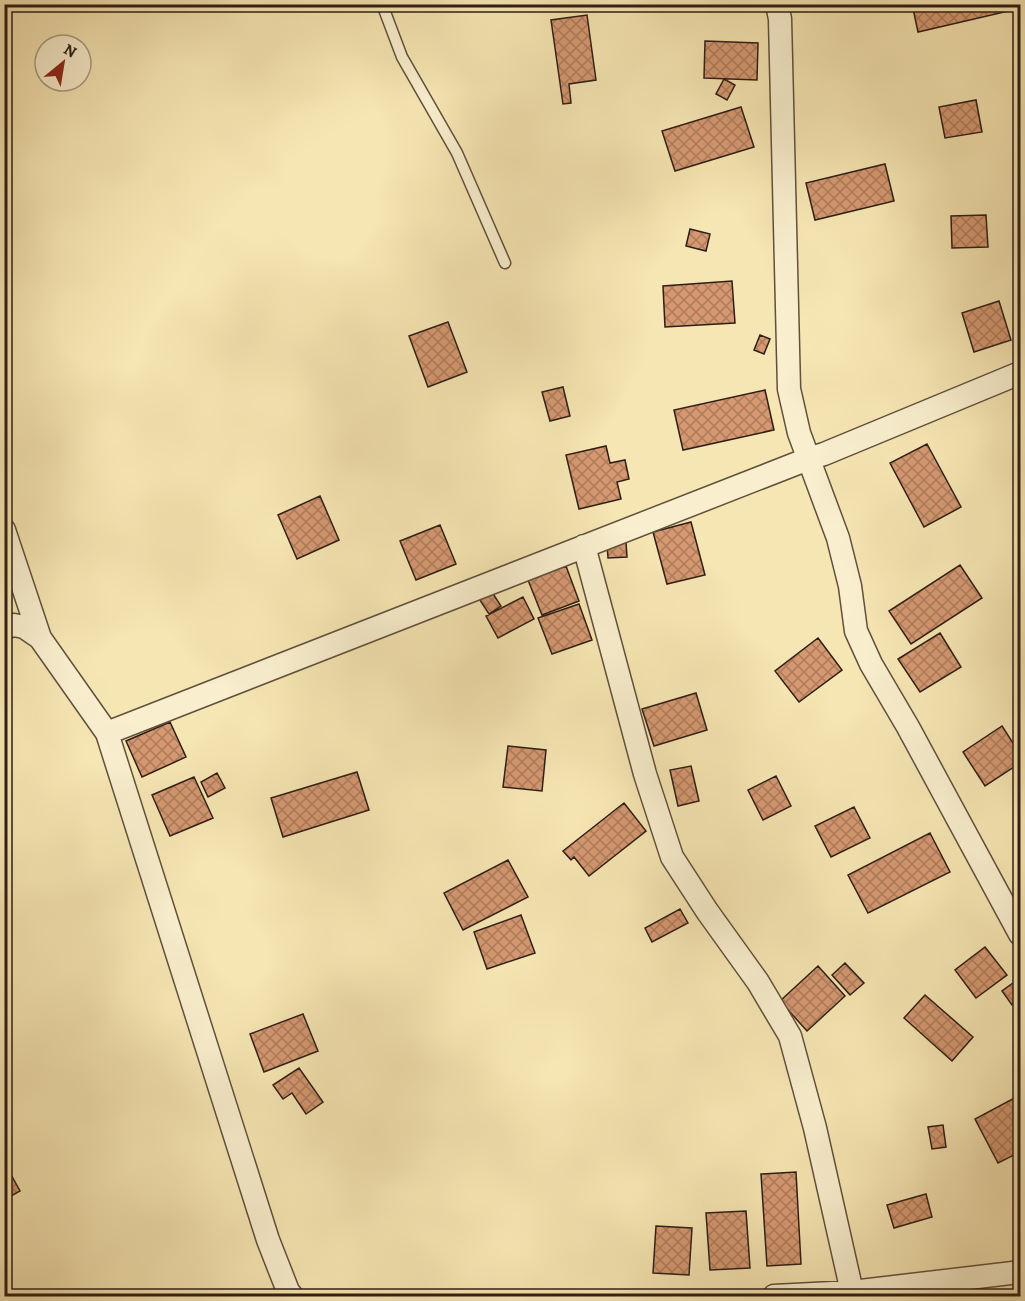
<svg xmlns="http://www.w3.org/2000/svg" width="1025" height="1301" font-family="Alegreya,serif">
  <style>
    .building { fill: url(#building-cross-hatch); stroke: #2e1e15; stroke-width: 1.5 }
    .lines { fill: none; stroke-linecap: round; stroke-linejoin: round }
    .service-casing { stroke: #60503c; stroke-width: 13 }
    .minor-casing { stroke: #60503c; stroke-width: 25 }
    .service { stroke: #f9efce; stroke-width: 10 }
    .minor { stroke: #f9efce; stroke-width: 22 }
  </style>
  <defs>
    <pattern id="building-cross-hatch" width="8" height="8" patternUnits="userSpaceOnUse" patternTransform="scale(1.5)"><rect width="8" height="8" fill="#d59871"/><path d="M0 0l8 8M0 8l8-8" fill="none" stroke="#ad7b5c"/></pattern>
  </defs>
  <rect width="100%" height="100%" fill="#f6e6b3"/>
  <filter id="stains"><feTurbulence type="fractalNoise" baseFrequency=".00333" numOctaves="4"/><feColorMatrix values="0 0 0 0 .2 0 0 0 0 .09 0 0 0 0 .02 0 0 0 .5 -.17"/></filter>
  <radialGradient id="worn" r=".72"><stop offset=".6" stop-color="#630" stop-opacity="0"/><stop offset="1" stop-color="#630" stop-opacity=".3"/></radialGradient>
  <!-- building -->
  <path class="building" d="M912,4h100l1,6 -95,22z
    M587,15l9,65 -27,4 2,19 -8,1 -12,-84z
    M705,41l53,2 -1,37 -53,-2z
    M724,79l11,6 -8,15 -11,-6z
    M976,100l6,32 -37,6 -6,-31z
    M741,107l13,40 -79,24 -13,-40z
    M885,164l9,37 -79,19 -9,-37z
    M986,215l2,32 -36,1 -1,-32z
    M690,229l20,5 -4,17 -20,-5z
    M732,281l3,42 -70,4 -2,-41z
    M999,301l12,39 -37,12 -12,-39z
    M448,322l19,50 -39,15 -19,-51z
    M760,335l10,4 -6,15 -10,-4z
    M563,387l7,29 -20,5 -8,-29z
    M765,390l9,40 -91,20 -9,-40z
    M927,444l34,63 -37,20 -34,-64z
    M606,446l4,17 15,-3 4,19 -12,3 4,17 -42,10 -13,-54z
    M320,496l19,44 -42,19 -19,-44z
    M691,522l14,53 -38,9 -14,-52z
    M440,525l16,39 -40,16 -16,-39z
    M626,542l1,15 -19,1 -1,-15z
    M960,565l22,33 -71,46 -22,-33z
    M566,566l13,35 -37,14 -14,-35z
    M488,586l13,20 -12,8 -13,-20z
    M523,597l11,22 -36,19 -12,-22z
    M579,604l13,36 -40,14 -14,-36z
    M940,633l21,34 -41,25 -22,-33z
    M818,638l24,32 -43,32 -24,-31z
    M696,693l11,37 -53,16 -12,-37z
    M1020,715v13l-6,-7z
    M170,722l16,35 -44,20 -16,-36z
    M1002,726l18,28v9l-35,23 -22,-34z
    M508,746l38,4 -4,41 -39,-4z
    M691,766l8,35 -21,5 -8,-36z
    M357,772l12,38 -86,27 -12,-39z
    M217,773l8,15 -17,9 -7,-15z
    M776,776l15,30 -28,14 -15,-30z
    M194,777l19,41 -43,18 -18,-41z
    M624,803l22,28 -57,45 -15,-19 -3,3 -8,-9z
    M854,807l16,31 -39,19 -16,-31z
    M930,833l20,39 -82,41 -20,-38z
    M1020,848v13l-5,-9z
    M508,860l20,37 -65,33 -19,-37z
    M680,909l8,14 -36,19 -7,-14z
    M521,915l14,38 -48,16 -13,-37z
    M985,947l22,28 -31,23 -21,-28z
    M845,963l19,20 -14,12 -18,-20z
    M818,966l27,30 -38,35 -27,-30z
    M1020,978v21l-8,6 -10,-14z
    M925,995l48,42 -21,24 -48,-43z
    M303,1014l15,37 -54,21 -14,-38z
    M299,1068l24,34 -17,12 -14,-21 -9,6 -10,-14z
    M1020,1095v57l-22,11 -23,-44z
    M943,1125l3,22 -14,2 -4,-22z
    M4,1162l16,29 -16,9z
    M796,1172l5,92 -34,2 -6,-92z
    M926,1194l6,23 -38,11 -7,-23z
    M746,1211l4,57 -40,2 -4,-57z
    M656,1226l36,2 -3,47 -36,-2z"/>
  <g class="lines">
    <defs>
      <path id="service" d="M382,4l20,53 55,96 48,110"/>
      <path id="minor" d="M777,4l3,15 9,370 10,44 39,105 12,48 6,45 15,33 37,63 112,207
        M4,530l36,108
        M584,546l61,228 27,83 35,54 51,71 32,54 25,92 37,164
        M4,628l10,-3 10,2 16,11 67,95 161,507 20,51 4,5
        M107,733l701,-274 16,-5 196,-81
        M774,1296l78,-4 168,-20"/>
    </defs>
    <!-- service casing -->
    <use href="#service" class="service-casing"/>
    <!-- minor casing -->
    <use href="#minor" class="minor-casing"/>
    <!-- service -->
    <use href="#service" class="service"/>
    <!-- minor -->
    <use href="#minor" class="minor"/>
  </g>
  <!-- margin -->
  <rect width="1025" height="1301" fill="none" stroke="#f6e6b3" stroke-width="24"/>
  <rect x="6" y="6" width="1013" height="1289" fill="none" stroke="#2e1e15" stroke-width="3"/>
  <rect x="12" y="12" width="1001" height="1277" fill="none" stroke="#2e1e15" stroke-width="1.5"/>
  <!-- north arrow -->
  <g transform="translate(63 63) rotate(30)"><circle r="28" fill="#f9efce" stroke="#a89b84" stroke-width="1.5"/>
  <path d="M0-4.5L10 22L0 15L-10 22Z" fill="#8f2418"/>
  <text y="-9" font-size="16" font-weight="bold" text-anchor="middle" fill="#2e1e15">N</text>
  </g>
  <rect width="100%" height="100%" filter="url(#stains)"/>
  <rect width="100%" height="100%" fill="url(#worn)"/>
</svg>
